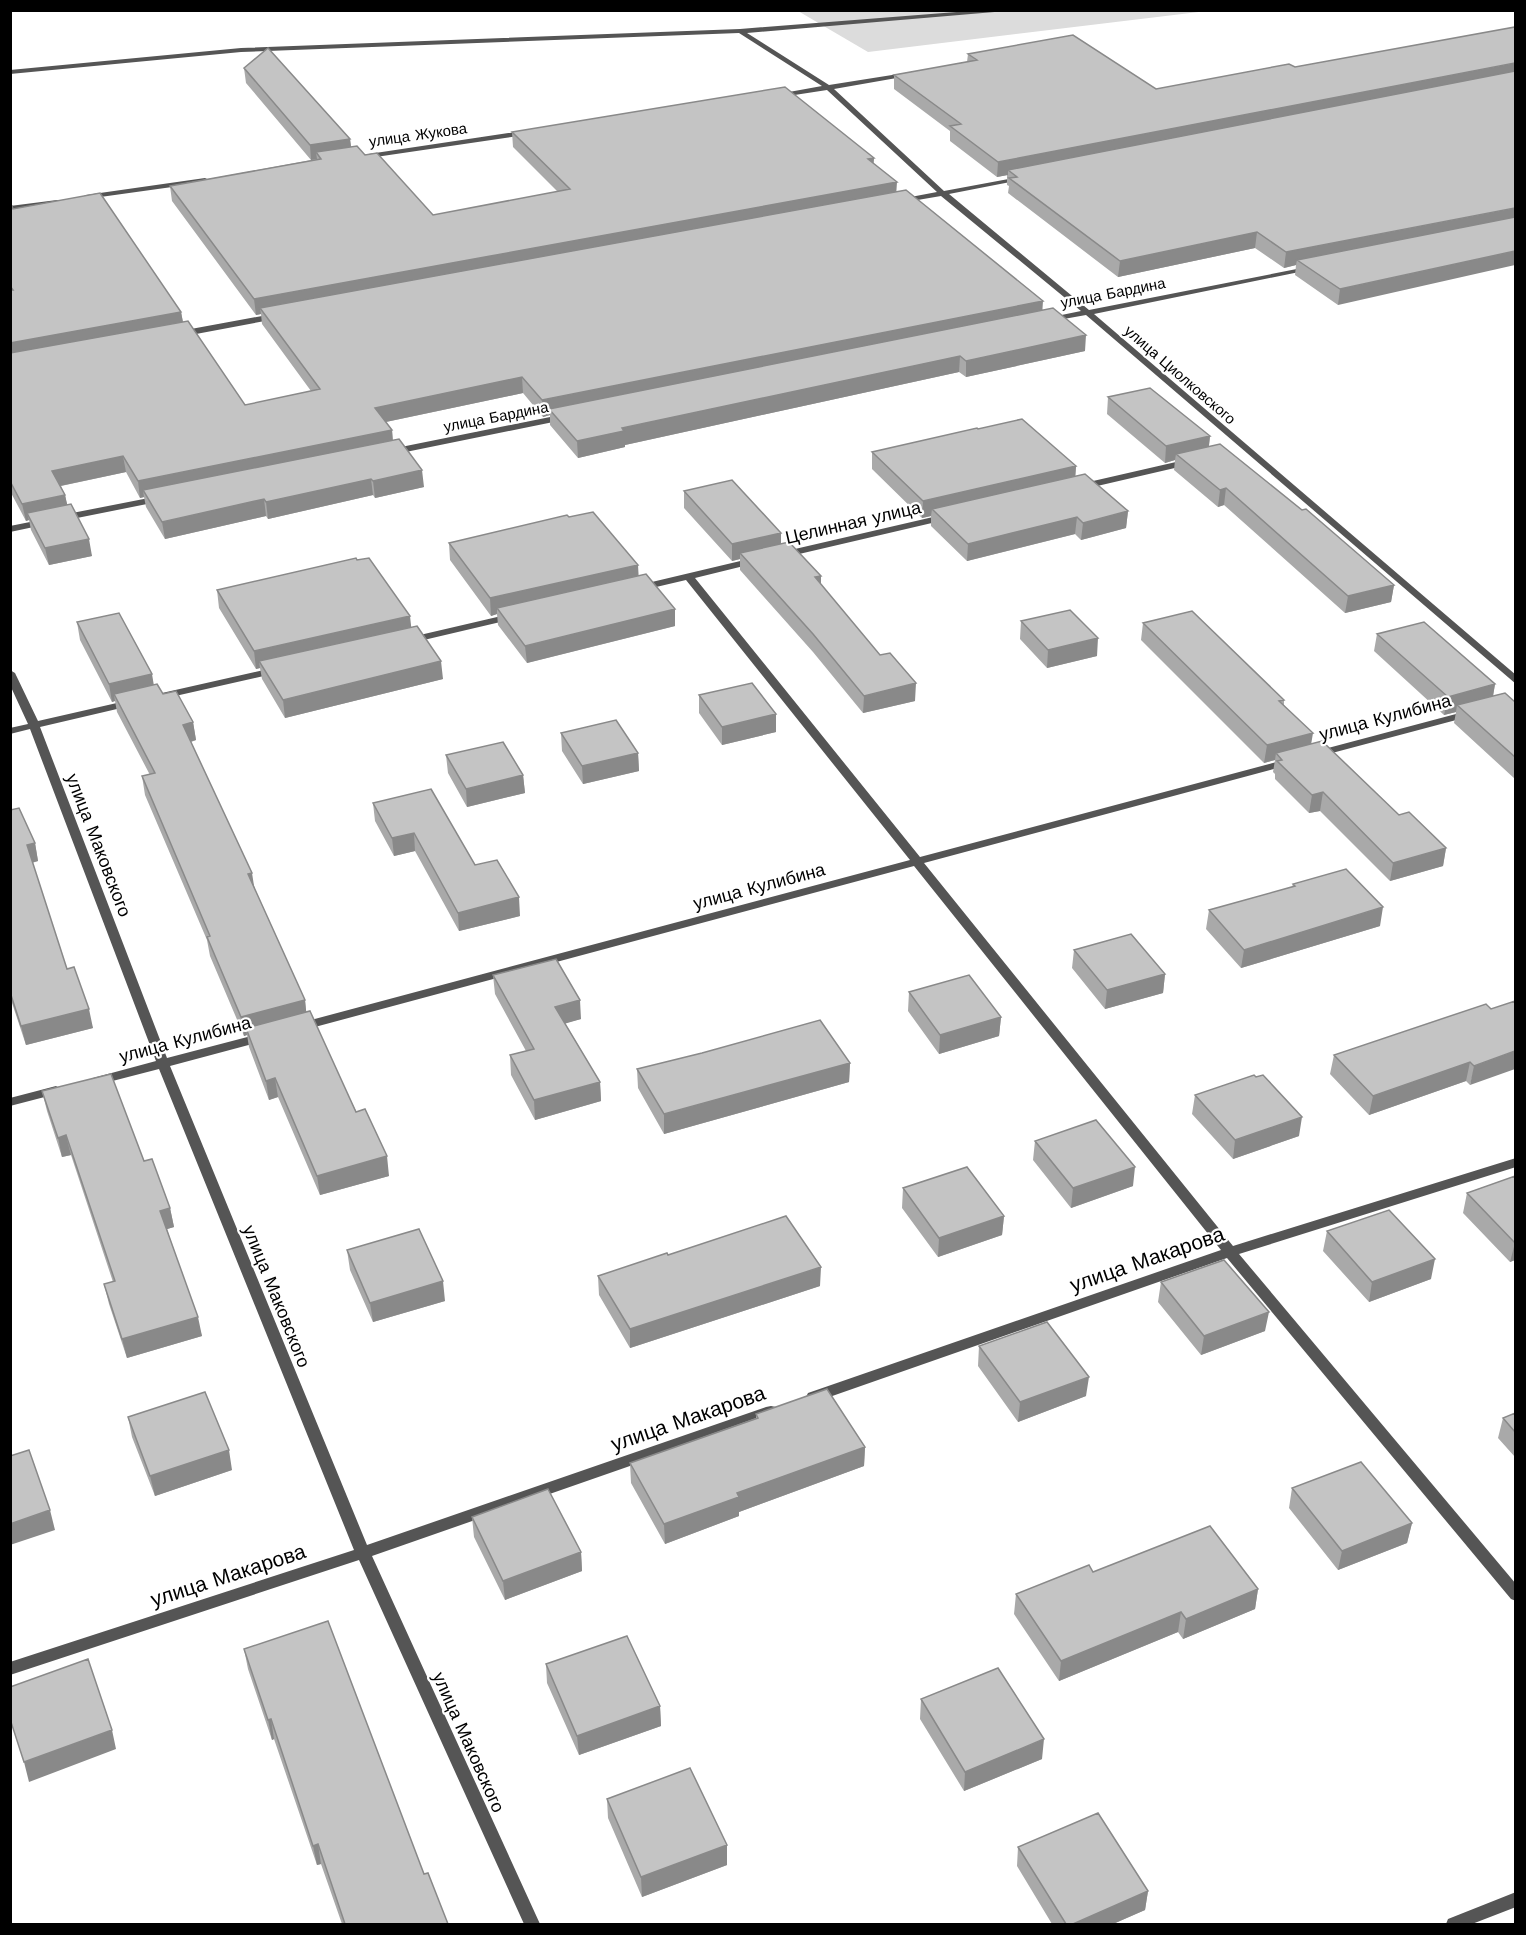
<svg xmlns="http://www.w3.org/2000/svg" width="1526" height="1935" font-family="'Work Sans',sans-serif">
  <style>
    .green { fill: #dcdcdc }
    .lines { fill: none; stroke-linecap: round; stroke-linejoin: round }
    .street { fill: #555; fill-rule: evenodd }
    .wall { fill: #a9a9a9 }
    .shaded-wall { fill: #898989 }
    .building { fill: #c4c4c4; stroke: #898989; stroke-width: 1.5 }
    .labels { text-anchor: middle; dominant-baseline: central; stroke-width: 4.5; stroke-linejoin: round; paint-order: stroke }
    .far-street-label { font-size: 15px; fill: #000; stroke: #fff }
    .street-label { font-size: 18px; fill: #000; stroke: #fff }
    .near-street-label { font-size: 21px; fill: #000; stroke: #fff }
  </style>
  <rect width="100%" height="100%" fill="#fff"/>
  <!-- green -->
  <path class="green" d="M798,11h409l-339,41z"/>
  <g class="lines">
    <!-- street -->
    <path class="street" d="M982,10h37l-272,23 82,52 82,-13v4h-3l-74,13 110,102 80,-15 1,2 -4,2 -72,14 140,116 223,-44 1,2 -4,2 -215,44 422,361v9l-430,-369 -39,7v-4l34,-7 -140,-115 -41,7v-4l37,-7 -110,-102 -52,8 -1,-2 4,-2 44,-8 -83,-53 -498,19 -231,22v-4l231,-22 499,-19z
      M529,130h3v4l-170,25 -4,-2 4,-2z
      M205,178l4,2 -1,2 -122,17 -4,-2 4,-2z
      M57,200h3v4l-50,6v-4z
      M278,313l4,3 -1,2 -101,19 -4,-3 4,-3z
      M565,414l3,1v4l-177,36 -5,-3 5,-3z
      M1189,459l3,1v4l-112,26 -5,-3 5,-3z
      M159,496l3,1v4l-100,20 -5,-3 5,-3z
      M946,514l5,3 -2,2 -167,39 -5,-3 5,-3z
      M45,519l5,3 -2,2 -38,8v-6z
      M753,558l3,1v4l-61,15 225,279 364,-97h8l1,2 -1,2 -368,99 309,383 283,-88v9l-277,87 277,330v17l-5,-2 -284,-341 -409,143 -5,1 -5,-1 -2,-4 2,-4 413,-143 -307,-384 -614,165 -4,-1 -2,-3 2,-3 614,-164 -224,-280 -47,11 -5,-3 1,-2z
      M514,613l5,3 -1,2 -107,25 -5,-3 1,-2z
      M277,667l5,3 -1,2 -119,27 -5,-3 5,-3z
      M10,670l5,3 23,48 92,-21 5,3 -1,2 -94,22 127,331 96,-25 6,4 -2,3 -97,26 197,479 399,-138 5,-1 5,1 2,4 -2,4 -404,141 168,368h-16l-165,-364 -349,115v-13l344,-112 -195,-481 -62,16 -6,-4 2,-3 63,-17 -126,-332 -20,5v-6l18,-4 -18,-39z
      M1471,710l4,1 1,2 -1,2 -158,42 -5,-3 1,-2z
      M56,1086l6,4 -2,3 -50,13v-8z
      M1516,1892v15l-44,17h-26l2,-5z"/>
  </g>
  <!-- wall -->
  <path class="wall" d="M1515,27l-177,278 -43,-30 1,-10 -12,3 -29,-20 -137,29 -110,-84 1,-7 -2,-1v-10l-10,2 -47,-36v-10l-56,-42v-14l73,-13 1,-8 188,35 139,-22z
    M244,68l106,71 1,8 14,8 68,60 125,-23 -45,-45 -1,-15 362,26 -1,5 23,28 147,119 42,41 -119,26 -7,-5 -334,73v2l-47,11 -28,-33v-10l-7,2 -20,-24 -137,29 6,8 1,10 31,47 -49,11 -2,-3 -105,24 -2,-3 -101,23 -19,-32 -2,-10 -4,1 -14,-26 -65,14 4,9 2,10 25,51 -43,9 -18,-35 -2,-10 -3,1 -16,-30v-285l171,106 2,10 62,83 66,-14 -49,-67 -1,-10 -5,1 -84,-114 -2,-15 147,-27 -6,1 -65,-77z
    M1108,397l102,39 -1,10 185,139 -3,17 -46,11 -121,-108 -6,2 -44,-37 1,-10 -10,3 -58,-49z
    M978,429l98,37 -1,10 53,35 -2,17 -45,12 -6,-6 -108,27 -36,-35v-10l-9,2 -50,-49v-17z
    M684,491l97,42v10l40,33v9l94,116 -52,12 -50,-61 -73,-82v-11l-8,2 -48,-53z
    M569,517l69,48v11l37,50 -148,37 -29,-38 -1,-11 -6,2 -41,-56 -1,-17z
    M217,590l194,37 32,52 -158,39 -23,-39 -2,-11 -4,1 -37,-61z
    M1021,621l76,35 -50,12 -27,-29z
    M77,622l77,63 39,37 3,18 -5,2 63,145 51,113 1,12 83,164 -69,19 -42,-98 -9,3 -20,-53 -2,-12 -3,1 -34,-80 -3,-16 -62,-145 -3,-19 8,-1 -33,-63 -2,-11 -3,1 -32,-62z
    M1143,623l141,77v5l27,39 88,71 47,33 -3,18 -53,15 -70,-70 -11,2 -34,-34v-5l-2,-2 2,-12 -11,3 -123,-123z
    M1377,634l118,50 -2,12 22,6v77l-61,-56 2,-11 -12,3 -70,-64z
    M699,695l77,19v18l-54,13 -23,-32z
    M561,733l77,20 1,18 -56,13 -21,-33z
    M446,755l77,20 2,18 -58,14 -19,-34z
    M373,803l102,62 45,51 -61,15 -44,-80 -21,5 -19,-35z
    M10,810l25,33 3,18 -6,2 35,106 26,59 -67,17 -16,-48z
    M1293,884l87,42 -139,42 -35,-39 3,-19 83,-23z
    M1074,950l91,24 -2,19 -58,16 -33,-41z
    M493,975l88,44 -16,4 35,59 1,19 -66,19 -24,-45 -1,-20 16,-4 -31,-57z
    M909,992l92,25 -2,19 -60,18 -31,-43z
    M1491,1009l-21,76 -4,-4 -97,34 -39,-41 4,-19z
    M850,1063l-1,19 -185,52 -26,-46 -1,-19z
    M42,1091l102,70 26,47 4,19 -7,2 35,107 -75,22 -18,-54 -5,-20 9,-2 -42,-127 -9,2 -15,-46z
    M1195,1095l104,41 -66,23 -41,-45z
    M1035,1141l98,45 -62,22 -38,-48z
    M1515,1176v84l-5,2 -47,-49 4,-20z
    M903,1188l101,28 -2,19 -64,22 -36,-49z
    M1327,1231l104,48 -62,23 -46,-51z
    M347,1250l98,51 -72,21 -23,-52z
    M598,1276l222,10 -190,62 -31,-53z
    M1161,1282l104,49 -64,24 -43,-53z
    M979,1346l107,50 -68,26 -40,-56z
    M1515,1413v44l-17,-19 5,-20z
    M756,1414l109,33 -1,19 -125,46v4l-74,28 -34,-61 -1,-20 126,-45z
    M128,1417l104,53 -77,26 -23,-59z
    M1292,1488l120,35 -5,20 -69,27 -49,-62z
    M472,1517l109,35 1,19 -77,29 -31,-63z
    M1093,1572l165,17 -3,20 -72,30 -5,-7 -119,49 -45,-67 2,-20z
    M244,1649l180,225 24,50h-106l-21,-60 -4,1 -43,-126 -2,1 -24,-71z
    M546,1664l114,42 1,20 -82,29 -32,-72z
    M921,1699l121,60 -78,32 -44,-72z
    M607,1799l120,66 -85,32 -34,-79z
    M1018,1847l130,44 -3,19 -32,14h-61l-35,-58z"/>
  <!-- shaded-wall -->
  <path class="shaded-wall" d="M1515,63v14l-507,93v5l-11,2 1,-15z
    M350,139l2,15 -36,-2 1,7 -6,1 -1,-15z
    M874,158l-1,14 -5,-13z
    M897,182l-1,15 -636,111 1,6 -5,1 -2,-16z
    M1515,208v15l-218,37 -1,5 -12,3 2,-16z
    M1257,232l-2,16 -137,29 2,-16z
    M1515,251v14l-177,40 2,-16z
    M1043,301l-1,15 -493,93 1,6 -7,2 -1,-17z
    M181,312l3,16 -174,32v-17z
    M1086,335l-1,16 -119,26v-16z
    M960,356l-1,16 -334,73v2l-47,11 -1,-17 45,-13z
    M522,377l1,16 -147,31 -1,-16z
    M392,430l1,17 -250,43 1,7 -4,1 -2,-17z
    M1210,436l-2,17 -32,1 -1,6 -10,3 1,-17z
    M123,456l3,16 -71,15 -3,-16z
    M1076,466l-1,17 -143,26 -1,7 -9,2 1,-17z
    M422,470l2,17 -49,11 -2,-17z
    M371,479l2,16 -105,24 -2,-17z
    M1226,488l-2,17 -6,2 2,-17z
    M65,495l4,17 -42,1 2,7 -3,1 -4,-17z
    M264,499l2,17 -101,23 -3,-17z
    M1128,511l-2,17 -45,12 2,-17z
    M1077,517l-2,17 -108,27 1,-17z
    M781,533v17l-41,3v6l-8,2v-17z
    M89,539l3,17 -43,9 -4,-17z
    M638,565l1,17 -142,26v6l-6,2 -1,-18z
    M821,576v17l-6,-16z
    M1394,585l-3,17 -46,11 3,-17z
    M675,609v17l-148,37 -2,-17z
    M410,616l2,18 -153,27 1,7 -4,1 -2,-18z
    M1098,638l-1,18 -50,12 1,-18z
    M441,661l2,18 -158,39 -2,-18z
    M152,674l3,18 -41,2 1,7 -3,1 -3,-18z
    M916,683l-1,18 -52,12 1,-17z
    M1495,684l-3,18 -35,3 -1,7 -12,3 4,-18z
    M776,714v18l-54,13v-18z
    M193,722l3,18 -10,3 -3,-18z
    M1313,733l-3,18 -34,2 -1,7 -11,3 3,-18z
    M638,753l1,18 -56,13 -1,-18z
    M523,775l2,18 -58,14 -1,-18z
    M1323,792l-3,19 -11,2 3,-18z
    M414,833l1,18 -21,5 -2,-18z
    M35,843l3,18 -8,2 -3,-18z
    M1446,848l-3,18 -53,15 3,-18z
    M252,873l3,19 -7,-18z
    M519,897l1,19 -61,15 -1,-18z
    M1383,907l-3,19 -139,42 3,-18z
    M1165,974l-2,19 -58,16 2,-19z
    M305,1000l2,19 -61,9 1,7 -3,1 -3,-19z
    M580,1000l1,19 -24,7 -2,-19z
    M89,1009l4,19 -67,17 -5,-19z
    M1001,1017l-2,19 -60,18 1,-19z
    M1515,1051v18l-45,16 4,-19z
    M1470,1062l-4,19 -97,34 4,-19z
    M850,1063l-1,19 -185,52v-20z
    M275,1078l3,19 -9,3 -3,-19z
    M600,1082l1,19 -66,19 -1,-20z
    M1302,1117l-3,19 -66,23 2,-19z
    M66,1135l5,20 -9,2 -4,-19z
    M387,1156l2,20 -69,19 -3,-19z
    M1135,1167l-2,19 -62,22 2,-20z
    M170,1208l4,19 -10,3 -4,-19z
    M1004,1216l-2,19 -64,22 1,-19z
    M1515,1242v18l-5,2 5,-19z
    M1435,1259l-4,20 -62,23 3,-20z
    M821,1267l-1,19 -190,62v-19z
    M443,1281l2,20 -72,21 -3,-19z
    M1269,1312l-4,19 -64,24 3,-19z
    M198,1317l4,19 -75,22 -5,-19z
    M1089,1377l-3,19 -68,26 2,-20z
    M865,1447l-1,19 -125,46v4l-74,28 -1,-20 73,-31z
    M229,1450l3,20 -77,26 -5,-20z
    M50,1510l5,20 -45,15v-21z
    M1412,1523l-5,20 -69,27 4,-19z
    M581,1552l1,19 -77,29 -2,-19z
    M1258,1589l-3,20 -72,30 3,-20z
    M1181,1612l-3,20 -119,49 2,-20z
    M660,1706l1,20 -82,29 -2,-19z
    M271,1719l3,20 -2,1 -4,-20z
    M112,1730l4,19 -87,33 -5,-20z
    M1044,1739l-2,20 -78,32 1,-19z
    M318,1844l3,20 -4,1 -4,-19z
    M727,1845v20l-85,32 -1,-20z
    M1148,1891l-3,19 -32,14h-40z"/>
  <!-- building -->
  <path class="building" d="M1515,27v36l-517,99 -48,-36 11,-2 -67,-49 83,-15 -9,-6 105,-19 83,54 133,-25 6,3z
    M268,48l82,91 -40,6 -66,-77z
    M1515,71v137l-229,44 -29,-20 -137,29 -111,-83 8,-1 -9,-7z
    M785,87l89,71 -6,1 29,23 -643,117 -84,-113 151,-27 -5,-7 41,-6 8,9 12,-2 56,62 137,-26 -58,-57z
    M906,190l137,111 -501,99 -20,-23 -147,31 17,22 -254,51 -15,-25 -71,15 13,24 -43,9 -12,-23v-128l178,-32 57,84 75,-16 -60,-81z
    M100,193l81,119 -171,31v-53h3l-3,-4v-80h2l1,3z
    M1515,217v34l-175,38 -43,-29z
    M1053,308l33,27 -120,26 -6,-5 -338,72 2,3 -47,10 -28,-32z
    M1150,388l60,48 -44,10 -58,-49z
    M1022,419l54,47 -153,35 -51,-49 105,-24 1,1z
    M399,439l23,31 -49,11 -2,-2 -105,23 -2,-3 -102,23 -19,-32z
    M1220,444l82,66 4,-1 88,76 -46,11 -122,-108 -6,2 -44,-36z
    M1085,474l43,37 -45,12 -6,-6 -109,27 -36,-35z
    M732,480l49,53 -49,11 -48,-53z
    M71,504l18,35 -44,9 -18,-35z
    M593,512l45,53 -148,33 -41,-55 118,-28 2,2z
    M789,542l32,34 -6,1 65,78 10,-2 26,30 -52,13 -51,-62 -73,-81z
    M356,558l1,2 12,-2 41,58 -156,35 -37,-61z
    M646,574l29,35 -150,37 -28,-38z
    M1070,610l28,28 -50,12 -27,-29z
    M1192,611l92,89 -5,1 34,32 -46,12 -124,-122z
    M119,613l33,61 -43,10 -32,-62z
    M1424,622l71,62 -47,13 -71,-63z
    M417,626l24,35 -158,39 -24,-39z
    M752,683l24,31 -54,13 -23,-32z
    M157,684l6,10 13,-3 17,31 -10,3 69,148 -4,1 57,126 -64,17 -34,-80 3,-1 -68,-160 13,-3 -41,-79z
    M1505,693l10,9v55l-58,-52z
    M616,720l22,33 -56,13 -21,-33z
    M1322,741l77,74 10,-3 37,36 -53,15 -70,-71 -11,3 -35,-34 5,-1 -6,-7z
    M503,742l20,33 -57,14 -20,-34z
    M431,789l44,76 22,-5 22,37 -61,16 -44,-80 -22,5 -19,-35z
    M19,808l16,35 -8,2 40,124 7,-2 15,42 -68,17 -11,-34v-182z
    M1346,869l37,38 -139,43 -35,-40 86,-24 -2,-2z
    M1131,934l34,40 -58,16 -33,-40z
    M556,959l24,41 -25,7 45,75 -66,18 -24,-45 24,-6 -41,-74z
    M969,975l32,42 -61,18 -31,-43z
    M1515,1001v50l-41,15 -4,-4 -97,34 -39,-41 152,-51 5,5z
    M310,1011l46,101 9,-3 22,47 -70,20 -42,-98 -9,3 -20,-53z
    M820,1020l30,43 -186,51 -27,-45 65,-16z
    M111,1074l33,87 8,-2 18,49 -10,3 38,106 -76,22 -18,-55 11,-3 -49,-146 -8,3 -16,-47z
    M1254,1075l2,2 7,-2 39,42 -67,23 -40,-45z
    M1096,1120l39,47 -62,21 -38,-47z
    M967,1167l37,49 -65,22 -36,-50z
    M1515,1176v67l-48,-50z
    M1389,1210l46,49 -63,23 -45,-51z
    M786,1216l35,51 -191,62 -32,-53 69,-23 1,2z
    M419,1229l24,52 -73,22 -23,-53z
    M1224,1260l45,52 -65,24 -43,-54z
    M1047,1322l42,55 -69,25 -41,-56z
    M827,1389l38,58 -128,46 2,4 -75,27 -34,-61 128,-45 -2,-4z
    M205,1392l24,58 -79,26 -22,-59z
    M1515,1413v19l-12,-14z
    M29,1450l21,60 -40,14v-68z
    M1361,1462l51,61 -70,28 -50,-63z
    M548,1489l33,63 -78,29 -31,-64z
    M1210,1526l48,63 -72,30 -5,-7 -120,49 -45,-67 73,-29 4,7z
    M328,1621l96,253 4,-1 20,51h-103l-27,-80 -5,2 -42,-127 -3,1 -24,-71z
    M627,1636l33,70 -83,30 -31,-72z
    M88,1659l24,71 -88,32 -14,-43v-32z
    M998,1668l46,71 -79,33 -44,-73z
    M690,1768l37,77 -86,32 -34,-78z
    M1098,1813l50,78 -75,33h-7l-48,-77z"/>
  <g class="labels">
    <!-- far-street labels -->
    <g class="far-street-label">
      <text transform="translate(418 135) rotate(-8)">улица Жукова</text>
      <text transform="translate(1113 293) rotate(-11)">улица Бардина</text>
      <text transform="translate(1180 375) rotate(41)">улица Циолковского</text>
      <text transform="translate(496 417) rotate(-11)">улица Бардина</text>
    </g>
    <!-- street labels -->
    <g class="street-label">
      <text transform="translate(853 522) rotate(-13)">Целинная улица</text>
      <text transform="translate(1385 717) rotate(-15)">улица Кулибина</text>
      <text transform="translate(99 845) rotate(69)">улица Маковского</text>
      <text transform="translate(759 886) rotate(-15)">улица Кулибина</text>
      <text transform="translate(185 1039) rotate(-15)">улица Кулибина</text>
      <text transform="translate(277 1296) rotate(68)">улица Маковского</text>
      <text transform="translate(469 1742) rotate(66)">улица Маковского</text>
    </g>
    <!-- near-street labels -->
    <g class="near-street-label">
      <text transform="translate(1147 1259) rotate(-19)">улица Макарова</text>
      <text transform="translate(688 1418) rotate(-19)">улица Макарова</text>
      <text transform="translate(228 1575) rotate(-18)">улица Макарова</text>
    </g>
  </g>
  <!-- border -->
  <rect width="1526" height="1935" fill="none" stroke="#000000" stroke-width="24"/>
</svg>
